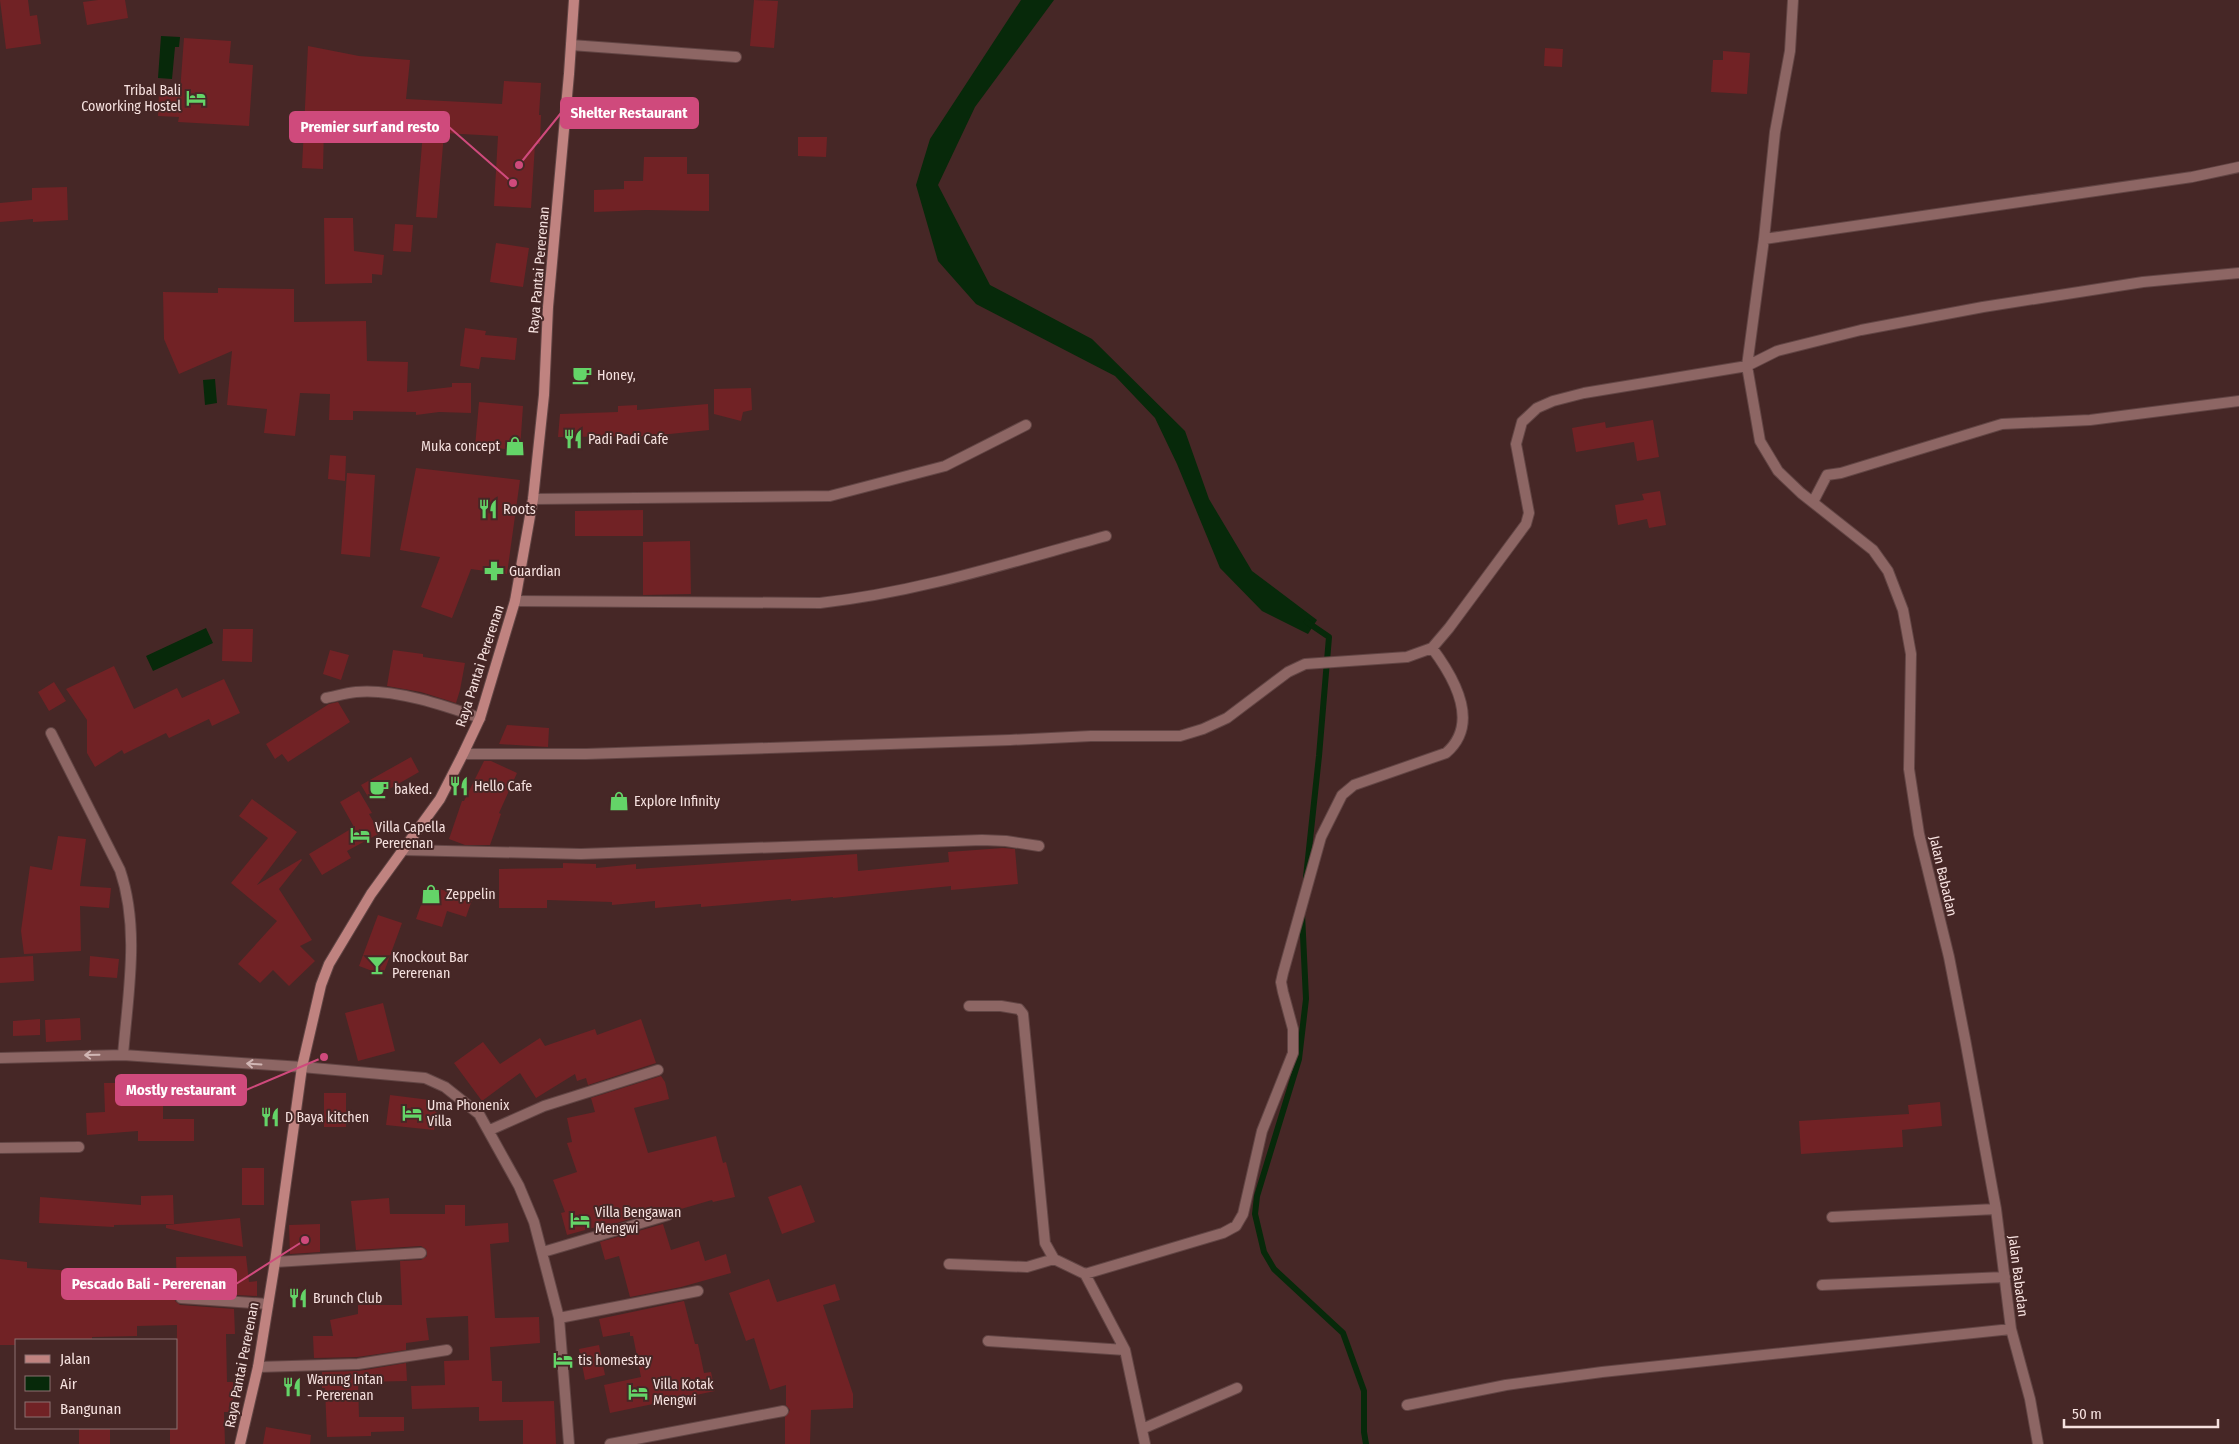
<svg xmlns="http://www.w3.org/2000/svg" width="2239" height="1444" font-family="'Fira Sans Condensed',sans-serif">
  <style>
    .water { fill: #07290a }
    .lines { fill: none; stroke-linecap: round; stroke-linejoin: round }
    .stream { stroke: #07290a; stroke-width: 6 }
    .building { fill: #712225 }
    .street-casing { stroke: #624544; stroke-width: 12 }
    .secondary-casing { stroke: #624544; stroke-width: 12 }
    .street { stroke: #8d6664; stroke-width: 10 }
    .secondary { stroke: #c08380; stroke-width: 10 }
    .oneway { stroke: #d1b6b4 }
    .labels { text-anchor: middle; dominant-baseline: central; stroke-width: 4; stroke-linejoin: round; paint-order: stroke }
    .poi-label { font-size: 14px; fill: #f6e1df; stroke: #462726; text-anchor: start }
    .street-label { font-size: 14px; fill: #f6e1df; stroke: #462726 }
    .leader { fill: none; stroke: #cf4a7c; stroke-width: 2 }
    .callout-dot { fill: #cf4a7c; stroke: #462726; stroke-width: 2 }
    .callout { fill: #cf4a7c; stroke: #cf4a7c; stroke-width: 2 }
    .callout-label { font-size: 15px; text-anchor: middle; font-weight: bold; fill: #fff }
  </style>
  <rect width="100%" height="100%" fill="#462726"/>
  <!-- water -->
  <path class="water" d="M1021,0h33l-79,107 -37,78 52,100 102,54 93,92 24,68 43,72 65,49 -9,14 -46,-23 -42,-43 -43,-104 -22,-46 -40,-42 -139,-72 -38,-43 -22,-76 14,-46z
    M161,36l19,1 -1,10h-4l-3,32 -14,-1z
    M215,379l2,24 -12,2 -2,-25z
    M206,628l7,15 -60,28 -7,-15z"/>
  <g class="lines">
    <!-- stream -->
    <path class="stream" d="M1306,877l13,-121 10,-119 -22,-15
      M1302,914l4,85 -7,60 -42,137 -2,18 9,38 10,17 69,64 21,58v41l2,12"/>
  </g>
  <!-- building -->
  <path class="building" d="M0,0h28l2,16 7,-1 4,29 -35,5z
    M98,0h27l3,18 -41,7 -4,-23z
    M754,0l24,1 -4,47 -24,-2z
    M184,38l47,3 -2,22 24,2 -4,61 -71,-4 1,-5 -21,-1 1,-25 21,1z
    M308,46l51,10 51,4 -4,39 96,5 2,-23 37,2 -2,32h2l-1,29h-5l-4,64 -37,-2 4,-70 -54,-3 -7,85 -21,-1 7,-85 -99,-5 -1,42 -21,-1z
    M1545,48l18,1 -1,18 -18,-1z
    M1723,51l27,2 -3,41 -36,-2 2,-32h10z
    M798,137h29l-1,20 -28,-1z
    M644,157h43v17h22v37l-63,-1 -52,2v-22l30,-1v-8h19z
    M67,187l1,33 -35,2v-3l-33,3v-19l32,-3v-12z
    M324,218h29l1,33 30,4 -2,20 -10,-1v9l-47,1z
    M395,224l18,1 -2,27 -18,-1z
    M496,243l33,5 -6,39 -33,-5z
    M218,288l76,1v33l72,-1 1,40 41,1 -1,30 45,-5v-4h19v30l-32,-1 -23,3v-3l-63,-1v9h-24l1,-26 -30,-1 -5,43 -31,-3 3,-24 -40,-4 5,-54 -53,23 -15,-35 -1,-47 55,1z
    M465,328l21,3 -1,4 32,3 -2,22 -34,-3 -2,12 -19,-3z
    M751,388l1,22 -9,2 -2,9 -27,-7v-25z
    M479,402l44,4 -3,44 -45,-3z
    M708,404l1,26 -59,6 -92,1 2,-23 58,-2v-6l19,-1v5z
    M1653,420l6,37 -22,4 -3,-19 -58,10 -4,-24 33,-6 1,6z
    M330,455l16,1 -1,25 -17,-2z
    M416,468l104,12 -13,94 -36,-5 -19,49 -31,-11 19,-50 -40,-7z
    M347,473l28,2 -5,82 -29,-3z
    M1660,491l6,34 -17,3 -2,-9 -29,6 -3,-20 29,-5 -2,-6z
    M643,510v26h-68v-25z
    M690,541l1,53 -48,1v-53z
    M223,629h30l-1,33 -30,-1z
    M330,650l19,5 -8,25 -18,-6z
    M393,650l30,4v3l42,6 -5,27 -4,13 -35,-11 -34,-6z
    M114,666l20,43 43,-21 5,10 42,-19 16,34 -28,13 -3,-7 -40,19 -3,-5 -42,21 -2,-4 -27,17 -8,-14v-33l-21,-31z
    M54,682l12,19 -17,10 -11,-19z
    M338,702l12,20 -62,40 -6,-8 -7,5 -9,-15 63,-40z
    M507,725l42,3 -1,19 -49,-3z
    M411,757l8,15 -49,28 -9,-15z
    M484,761h7l26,12 -18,40 2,1 -11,31h-25l-16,-6 13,-38h2z
    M359,791l13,22 -3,1 11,19 -33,18 4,7 -29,17 -13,-21 45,-27 -14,-25z
    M252,799l45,33 -40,53 44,-26 1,1 -23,29 33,51 -12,6 15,15 -26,25 -16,-16 -13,13 -22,-19 39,-43 -46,-38 37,-45 -29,-22z
    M58,836l28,3 -6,47 31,2 -2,20 -29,-2 1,45 -57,3 -3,-23 9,-65 22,4z
    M1003,848l12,1 3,35 -67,6v-4l-118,12v-1l-42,4v-2l-90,8v-3l-46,4v-7l-43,4v-3l-65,-2v8h-48v-39l64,-1v-5l33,1v4l40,-4v5l221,-15 1,17 91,-9 -1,-10z
    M428,885l44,15 -6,17 -19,-6 -5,16 -26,-8z
    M378,915l24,8 -19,52 -24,-9z
    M33,956l1,25 -34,2v-25z
    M90,956l29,3 -2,19 -28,-2z
    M383,1003l12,48 -37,10 -13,-48z
    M80,1018l1,22 -35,2 -1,-22z
    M40,1019v16l-27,1v-15z
    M641,1019l15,44 -68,22 -2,-7 -9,3 -2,-7 -39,24 -16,-25 -38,28 -28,-38 29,-21 17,22 40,-26 5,8 50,-17 2,6z
    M661,1076l4,6 4,17 -35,9 14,45 68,-17 7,27 3,-1 9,35 -22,5 -1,-2 -38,11 -8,-3 -69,21 -1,-2 -29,8 -6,-22 4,-1 -12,-32 24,-8 -10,-29 5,-1 -5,-24 28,-6 -4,-14z
    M104,1083h22v8l37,-1v29h31v22h-56v-10l-51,4 -1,-22 19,-1z
    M324,1093h22v34h-22z
    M390,1095l48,6 -4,29 -48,-5z
    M1940,1102l2,24 -40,4 1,17 -102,7 -2,-33 110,-7 -1,-9z
    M242,1168h22v37h-22z
    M801,1185l14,37 -33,12 -14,-37z
    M173,1195l1,29 -60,1v2l-75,-4 1,-26 101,8v-9z
    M389,1198l1,16h55v-9h20v21l43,-3 1,19 -19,2 5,74 44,-1 1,26 -50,4 2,34h10v21l52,-1 2,43h-33v-24l-44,1v-14l-67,2 -1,-23 34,-1 -1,-24 25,-1 -1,-44 -42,2 3,22 -23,3v7l-49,7 -43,1 -1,-22h20l-3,-16 28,-6v-9h44l-2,-44 21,-1 6,-4 -1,-7 -5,-3 -65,4 -5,-49z
    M240,1218l3,29 -77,-19v-3z
    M320,1224v28l-30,2 -1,-29z
    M663,1224l8,26 28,-9 6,20 21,-7 5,19 -50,14 -51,10 -11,-41 -14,4 -5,-18z
    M246,1256l3,26 8,-1v15l-80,-4 -1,-35z
    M0,1259l27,3v6l65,4 -1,22h85l-1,7 5,4 54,4 1,25h-9l1,48h6v30h-9l1,32h-55v-16h6l1,-103 -40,1v10l-45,1v3h-76v5h-16z
    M769,1279l8,23 58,-18 5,16 -17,5 30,89v14l-42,2 -1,34h-25v-27l5,-7 -4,-5v-20l-16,5 -16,-52 -8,3 -17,-48z
    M684,1301l11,43h3l6,29 7,-1 4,19 -105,22 -6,-28 37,-8 -8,-41h-3v-4l-27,5 -4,-18z
    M599,1345l6,30 -20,5 -6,-31z
    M406,1363l1,18 -49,1 1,35h45v14l-33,1v4l-44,1 -2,-49h-3v-16l37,-1z
    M266,1427l45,8 -1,9h-47z
    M79,1428h31v16h-31z"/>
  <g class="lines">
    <defs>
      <path id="street" d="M1793,0l-3,51 -15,81 -11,107 -17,127 13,75 18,30 23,22 72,57 15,21 15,39 8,44 -2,115 10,65 30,123 16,82 31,170 15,120 19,70 8,45
        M571,45l165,12
        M1764,239l428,-62 47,-10
        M533,499l297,-3 115,-30 81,-41
        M1813,502l14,-27 14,-2 161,-49 88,-4 149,-19
        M515,601l305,2c99,-11 191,-41 286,-67
        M326,698c10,-2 20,-5 30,-6 37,-4 90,14 124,26
        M51,733l69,137c20,59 8,123 3,185
        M463,754h123l424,-14 81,-4h89l23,-7 24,-11 61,-46 17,-8 102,-7 25,-9 17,-20 77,-104 3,-11 -13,-69 6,-22 15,-14 16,-7 31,-8 163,-27 30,-15 84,-21 122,-23 160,-25 96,-9
        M403,850l178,4 401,-14 24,1 33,5
        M969,1006h32l18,3 4,5 22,229 9,16 31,15 138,-41 13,-7 7,-12 19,-83 31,-78v-24l-10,-37 -2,-10 2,-9 38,-136 21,-42 12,-10 92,-32c35,-30 7,-77 -14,-105
        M0,1058l123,-3 179,12 123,11 20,9 34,27 40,72 15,36 25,96 10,126
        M490,1130l54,-24 114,-36
        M0,1148l79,-1
        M1832,1217l164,-8
        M543,1252l125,-37
        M275,1262l146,-9
        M949,1264l78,3 27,-8
        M1085,1274l40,76 20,94
        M1822,1285l183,-8
        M181,1298l87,6
        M559,1318l139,-27
        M988,1341l137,9
        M258,1367l100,-3 89,-14
        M1407,1405l99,-20 96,-13 409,-43
        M1142,1429l95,-41
        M610,1444l173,-33"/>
      <path id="secondary" d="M240,1444l18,-77 17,-105 27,-195 19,-82 8,-21 42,-70 69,-95 23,-45 17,-36 35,-117 18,-102 11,-104 4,-88 21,-233 5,-74"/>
    </defs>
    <!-- street casing -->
    <use href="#street" class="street-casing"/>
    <!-- secondary casing -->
    <use href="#secondary" class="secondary-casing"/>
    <!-- street -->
    <use href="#street" class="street"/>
    <!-- secondary -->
    <use href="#secondary" class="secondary"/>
  </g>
  <!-- one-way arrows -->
  <defs><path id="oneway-shaft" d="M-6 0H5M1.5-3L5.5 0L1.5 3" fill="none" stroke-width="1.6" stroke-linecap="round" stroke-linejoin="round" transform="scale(1.25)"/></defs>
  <g class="oneway">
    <use href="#oneway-shaft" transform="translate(92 1055) rotate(179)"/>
    <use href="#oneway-shaft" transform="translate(254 1064) rotate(-176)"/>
  </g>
  <!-- icons -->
  <defs>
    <symbol id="hotel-bare" viewBox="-9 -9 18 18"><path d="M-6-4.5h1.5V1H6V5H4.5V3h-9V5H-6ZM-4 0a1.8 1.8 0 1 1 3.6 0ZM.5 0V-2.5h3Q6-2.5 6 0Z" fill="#64d468" stroke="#462726" stroke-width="2.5" paint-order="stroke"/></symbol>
    <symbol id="cafe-bare" viewBox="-9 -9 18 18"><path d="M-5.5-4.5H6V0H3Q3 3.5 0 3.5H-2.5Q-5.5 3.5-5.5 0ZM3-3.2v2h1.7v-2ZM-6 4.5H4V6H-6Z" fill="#64d468" stroke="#462726" stroke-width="2.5" paint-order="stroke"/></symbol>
    <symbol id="restaurant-bare" viewBox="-9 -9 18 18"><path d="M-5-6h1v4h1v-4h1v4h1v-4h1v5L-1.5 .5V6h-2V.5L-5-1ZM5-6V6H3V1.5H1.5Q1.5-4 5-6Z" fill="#64d468" stroke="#462726" stroke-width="2.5" paint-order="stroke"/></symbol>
    <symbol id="shop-bare" viewBox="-9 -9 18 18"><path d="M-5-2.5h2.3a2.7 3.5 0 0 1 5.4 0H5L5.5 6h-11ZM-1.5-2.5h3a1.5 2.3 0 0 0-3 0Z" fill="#64d468" stroke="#462726" stroke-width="2.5" paint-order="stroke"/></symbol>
    <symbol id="pharmacy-bare" viewBox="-9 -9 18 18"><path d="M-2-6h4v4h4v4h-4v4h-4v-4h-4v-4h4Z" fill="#64d468" stroke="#462726" stroke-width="2.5" paint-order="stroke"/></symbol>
    <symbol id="bar-bare" viewBox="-9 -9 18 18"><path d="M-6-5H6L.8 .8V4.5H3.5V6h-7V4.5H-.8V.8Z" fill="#64d468" stroke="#462726" stroke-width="2.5" paint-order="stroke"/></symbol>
  </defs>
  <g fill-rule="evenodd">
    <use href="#hotel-bare" x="182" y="84" width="28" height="28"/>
    <use href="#cafe-bare" x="568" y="361" width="28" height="28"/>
    <use href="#restaurant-bare" x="559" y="425" width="28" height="28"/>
    <use href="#shop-bare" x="501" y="432" width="28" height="28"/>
    <use href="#restaurant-bare" x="474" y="495" width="28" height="28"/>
    <use href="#pharmacy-bare" x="480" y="557" width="28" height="28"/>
    <use href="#restaurant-bare" x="445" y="772" width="28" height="28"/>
    <use href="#cafe-bare" x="365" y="775" width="28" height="28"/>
    <use href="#shop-bare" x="605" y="787" width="28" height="28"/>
    <use href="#hotel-bare" x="346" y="821" width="28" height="28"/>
    <use href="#shop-bare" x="417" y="880" width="28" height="28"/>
    <use href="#bar-bare" x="363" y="951" width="28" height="28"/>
    <use href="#hotel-bare" x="398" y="1099" width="28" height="28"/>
    <use href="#restaurant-bare" x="256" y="1103" width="28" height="28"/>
    <use href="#hotel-bare" x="566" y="1206" width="28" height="28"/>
    <use href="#restaurant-bare" x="284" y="1284" width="28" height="28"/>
    <use href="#hotel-bare" x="549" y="1346" width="28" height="28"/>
    <use href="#restaurant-bare" x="278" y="1373" width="28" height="28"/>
    <use href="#hotel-bare" x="624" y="1378" width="28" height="28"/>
  </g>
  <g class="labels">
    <!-- poi labels -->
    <g class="poi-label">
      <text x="181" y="90" text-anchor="end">Tribal Bali<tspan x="181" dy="16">Coworking Hostel</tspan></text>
      <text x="597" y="375">Honey,</text>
      <text x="588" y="439">Padi Padi Cafe</text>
      <text x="500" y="446" text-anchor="end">Muka concept</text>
      <text x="503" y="509">Roots</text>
      <text x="509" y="571">Guardian</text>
      <text x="474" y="786">Hello Cafe</text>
      <text x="394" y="789">baked.</text>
      <text x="634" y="801">Explore Infinity</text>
      <text x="375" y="827">Villa Capella<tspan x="375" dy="16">Pererenan</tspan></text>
      <text x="446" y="894">Zeppelin</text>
      <text x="392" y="957">Knockout Bar<tspan x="392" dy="16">Pererenan</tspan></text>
      <text x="427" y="1105">Uma Phonenix<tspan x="427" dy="16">Villa</tspan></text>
      <text x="285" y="1117">D Baya kitchen</text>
      <text x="595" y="1212">Villa Bengawan<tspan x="595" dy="16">Mengwi</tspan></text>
      <text x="313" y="1298">Brunch Club</text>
      <text x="578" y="1360">tis homestay</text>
      <text x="307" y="1379">Warung Intan<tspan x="307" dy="16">- Pererenan</tspan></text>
      <text x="653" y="1384">Villa Kotak<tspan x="653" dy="16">Mengwi</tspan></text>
    </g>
    <!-- street labels -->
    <g class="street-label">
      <text transform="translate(539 270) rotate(-85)">Raya Pantai Pererenan</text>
      <text transform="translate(480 666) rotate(-72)">Raya Pantai Pererenan</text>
      <text transform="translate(1943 876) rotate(77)">Jalan Babadan</text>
      <text transform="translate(2018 1276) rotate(83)">Jalan Babadan</text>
      <text transform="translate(242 1365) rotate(-79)">Raya Pantai Pererenan</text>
    </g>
  </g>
  <!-- callouts -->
  <path class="leader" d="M519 165L561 113M513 183L449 127M324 1057L246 1090M305 1240L236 1284"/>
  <g class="callout-dot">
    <circle cx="519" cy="165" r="5"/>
    <circle cx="513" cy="183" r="5"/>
    <circle cx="324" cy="1057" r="5"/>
    <circle cx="305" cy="1240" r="5"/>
  </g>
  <g class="callout">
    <rect x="561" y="98" width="137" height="30" rx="5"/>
    <rect x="290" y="112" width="159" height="30" rx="5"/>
    <rect x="116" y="1075" width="130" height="30" rx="5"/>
    <rect x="62" y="1269" width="174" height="30" rx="5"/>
  </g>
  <g class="callout-label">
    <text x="629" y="118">Shelter Restaurant</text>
    <text x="370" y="132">Premier surf and resto</text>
    <text x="181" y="1095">Mostly restaurant</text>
    <text x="149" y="1289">Pescado Bali - Pererenan</text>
  </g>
  <!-- legend -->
  <rect x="15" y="1339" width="162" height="90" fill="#462726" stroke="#8c7170"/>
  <rect x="25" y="1355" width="25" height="8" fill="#c08380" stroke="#8c7170"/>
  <text x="60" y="1364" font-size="15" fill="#f6e1df">Jalan</text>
  <rect x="25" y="1376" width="25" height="15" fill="#07290a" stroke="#8c7170"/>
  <text x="60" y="1389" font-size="15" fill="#f6e1df">Air</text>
  <rect x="25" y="1402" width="25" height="15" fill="#712225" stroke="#8c7170"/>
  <text x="60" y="1414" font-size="15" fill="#f6e1df">Bangunan</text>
  <!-- scale -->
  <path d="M2064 1419v8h154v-8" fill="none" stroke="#f6e1df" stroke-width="2.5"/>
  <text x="2072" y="1419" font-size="15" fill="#f6e1df" stroke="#462726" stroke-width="4" paint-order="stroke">50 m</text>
</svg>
